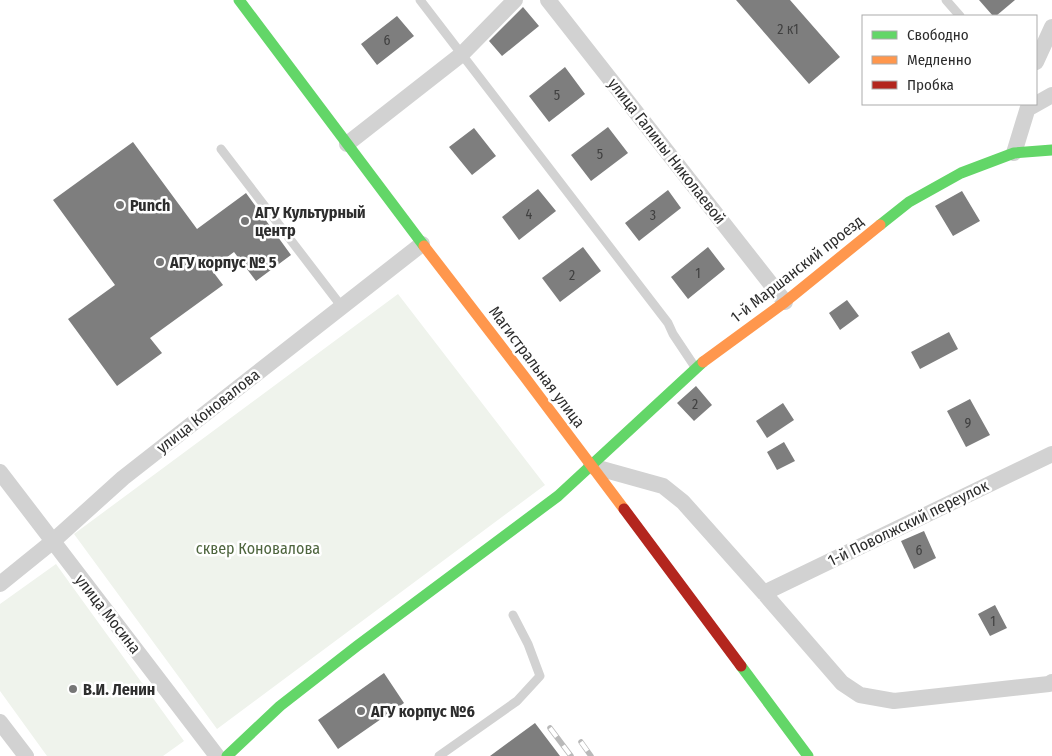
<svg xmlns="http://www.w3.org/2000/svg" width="1052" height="756" font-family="'Fira Sans Condensed',sans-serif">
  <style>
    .green { fill: #eff3ec }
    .building { fill: #7e7e7e }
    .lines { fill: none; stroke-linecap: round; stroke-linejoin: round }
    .lane { stroke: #d2d2d2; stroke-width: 9 }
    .street { stroke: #d2d2d2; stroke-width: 16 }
    .fast { stroke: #63d668; stroke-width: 11 }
    .slow { stroke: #ff974d; stroke-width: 11 }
    .jam { stroke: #b3261e; stroke-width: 11 }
    .rail-casing { stroke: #b9b9b9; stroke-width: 5.5 }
    .rail { stroke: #fff; stroke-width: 4; stroke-dasharray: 11; stroke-linecap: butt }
    .poi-dot { fill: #767676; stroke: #fff; stroke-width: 2 }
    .labels { text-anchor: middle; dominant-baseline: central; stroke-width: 5; stroke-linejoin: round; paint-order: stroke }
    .number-label { font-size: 14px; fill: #414141 }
    .street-label { font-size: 16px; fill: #2d2d2d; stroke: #fff }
    .poi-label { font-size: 16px; font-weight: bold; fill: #2d2d2d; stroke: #fff; text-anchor: start }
    .park-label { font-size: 16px; fill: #4e653e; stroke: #fff }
  </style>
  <rect width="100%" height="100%" fill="#fff"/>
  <!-- green -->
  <path class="green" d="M398,294l147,191 -328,244 -143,-195z
    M56,564l128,177 -21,15h-116l-47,-65v-87z"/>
  <!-- building -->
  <path class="building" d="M736,0h54l50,57 -31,27z
    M979,0h36l-19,16h-3z
    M523,7l16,19 -37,30 -13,-15z
    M397,16l17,20 -37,29 -16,-21z
    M565,67l20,27 -36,28 -20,-26z
    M608,127l20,26 -37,28 -20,-26z
    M474,128l22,28 -24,19 -23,-28z
    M133,142l64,87 49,-36 45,62 -35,26 -22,-29 -23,17 12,16 -73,53 12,15 -45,33 -49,-67 47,-34 -62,-85z
    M538,189l18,22 -37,29 -17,-23z
    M668,190l13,18 -42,33 -14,-18z
    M962,191l18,30 -27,15 -18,-30z
    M583,247l18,24 -41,31 -18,-24z
    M708,247l17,22 -37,30 -17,-22z
    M847,300l12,16 -19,14 -11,-17z
    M949,332l9,17 -38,20 -9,-17z
    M696,386l16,19 -18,16 -17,-18z
    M970,399l20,36 -24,12 -19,-36z
    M783,403l11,17 -27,18 -11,-17z
    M784,442l11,19 -18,9 -10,-18z
    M924,531l12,27 -22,11 -13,-28z
    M995,605l12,23 -17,8 -12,-22z
    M384,673l20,30 -66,46 -20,-29z
    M535,723l25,33h-70z"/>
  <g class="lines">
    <!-- lane -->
    <path class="lane" d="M420,0l248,323 5,11 22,33
      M946,0l14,16
      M221,149l121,158
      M439,756l78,-55 23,-25 -12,-32 -15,-29"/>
    <!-- street -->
    <path class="street" d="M548,0l237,302
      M1036,62l16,-35
      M1029,108l23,-13
      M347,144l115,-90 53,-54
      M1014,153l15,-49
      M591,466l72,20 20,16 81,91 78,90 18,12 34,6 155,-17 3,-2
      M0,472l217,284
      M0,584l52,-42 71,-64 299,-234
      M764,593l288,-139
      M0,722l26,34"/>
    <!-- fast -->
    <path class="fast" d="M239,0l185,246
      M880,225l29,-23 52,-29 53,-20 38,-3
      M741,666l67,90
      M227,756l53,-50 77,-60 201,-150 145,-134"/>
    <!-- slow -->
    <path class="slow" d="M424,246l100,130 100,133
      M703,362l82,-60 95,-77"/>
    <!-- jam -->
    <path class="jam" d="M624,509l117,157"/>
    <defs>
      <path id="rail" d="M550,728l21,28
        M581,742l10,14"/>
    </defs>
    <!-- rail casing -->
    <use href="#rail" class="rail-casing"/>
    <!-- rail -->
    <use href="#rail" class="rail"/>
  </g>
  <!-- markers -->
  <g class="poi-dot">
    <circle cx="120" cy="205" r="5"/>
    <circle cx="245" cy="221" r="5"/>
    <circle cx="160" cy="262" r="5"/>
    <circle cx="73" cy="689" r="5"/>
    <circle cx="361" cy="711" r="5"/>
  </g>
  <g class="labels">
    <!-- number labels -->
    <g class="number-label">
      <text x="788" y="29">2 к1</text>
      <text x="387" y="40">6</text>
      <text x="557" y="95">5</text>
      <text x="600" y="154">5</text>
      <text x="529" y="214">4</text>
      <text x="653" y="215">3</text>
      <text x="698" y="273">1</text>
      <text x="572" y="275">2</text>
      <text x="695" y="404">2</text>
      <text x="968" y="423">9</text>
      <text x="919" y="550">6</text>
      <text x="993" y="621">1</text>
    </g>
    <!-- street labels -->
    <g class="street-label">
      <text transform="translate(667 151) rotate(52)">улица Галины Николаевой</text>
      <text transform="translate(797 269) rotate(-38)">1-й Маршанский проезд</text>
      <text transform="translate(537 367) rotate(53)">Магистральная улица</text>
      <text transform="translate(208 411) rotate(-38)">улица Коновалова</text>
      <text transform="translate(908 523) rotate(-26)">1-й Поволжский переулок</text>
      <text transform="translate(108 614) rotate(52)">улица Мосина</text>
    </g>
    <!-- poi labels -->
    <g class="poi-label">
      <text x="130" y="205">Punch</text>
      <text x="255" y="212">АГУ Культурный<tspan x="255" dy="18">центр</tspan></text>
      <text x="170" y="262">АГУ корпус № 5</text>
      <text x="83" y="689">В.И. Ленин</text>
      <text x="371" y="711">АГУ корпус №6</text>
    </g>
    <!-- park labels -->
    <g class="park-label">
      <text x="258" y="548">сквер Коновалова</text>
    </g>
  </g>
  <!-- legend -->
  <rect x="862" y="15" width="175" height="90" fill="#ffffff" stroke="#ababab"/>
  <rect x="872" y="31" width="25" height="8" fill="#63d668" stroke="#ababab"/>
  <text x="907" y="40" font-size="15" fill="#2d2d2d">Свободно</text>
  <rect x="872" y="56" width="25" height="8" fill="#ff974d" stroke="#ababab"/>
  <text x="907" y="65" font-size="15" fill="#2d2d2d">Медленно</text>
  <rect x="872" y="81" width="25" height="8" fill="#b3261e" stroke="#ababab"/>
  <text x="907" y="90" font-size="15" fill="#2d2d2d">Пробка</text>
</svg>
